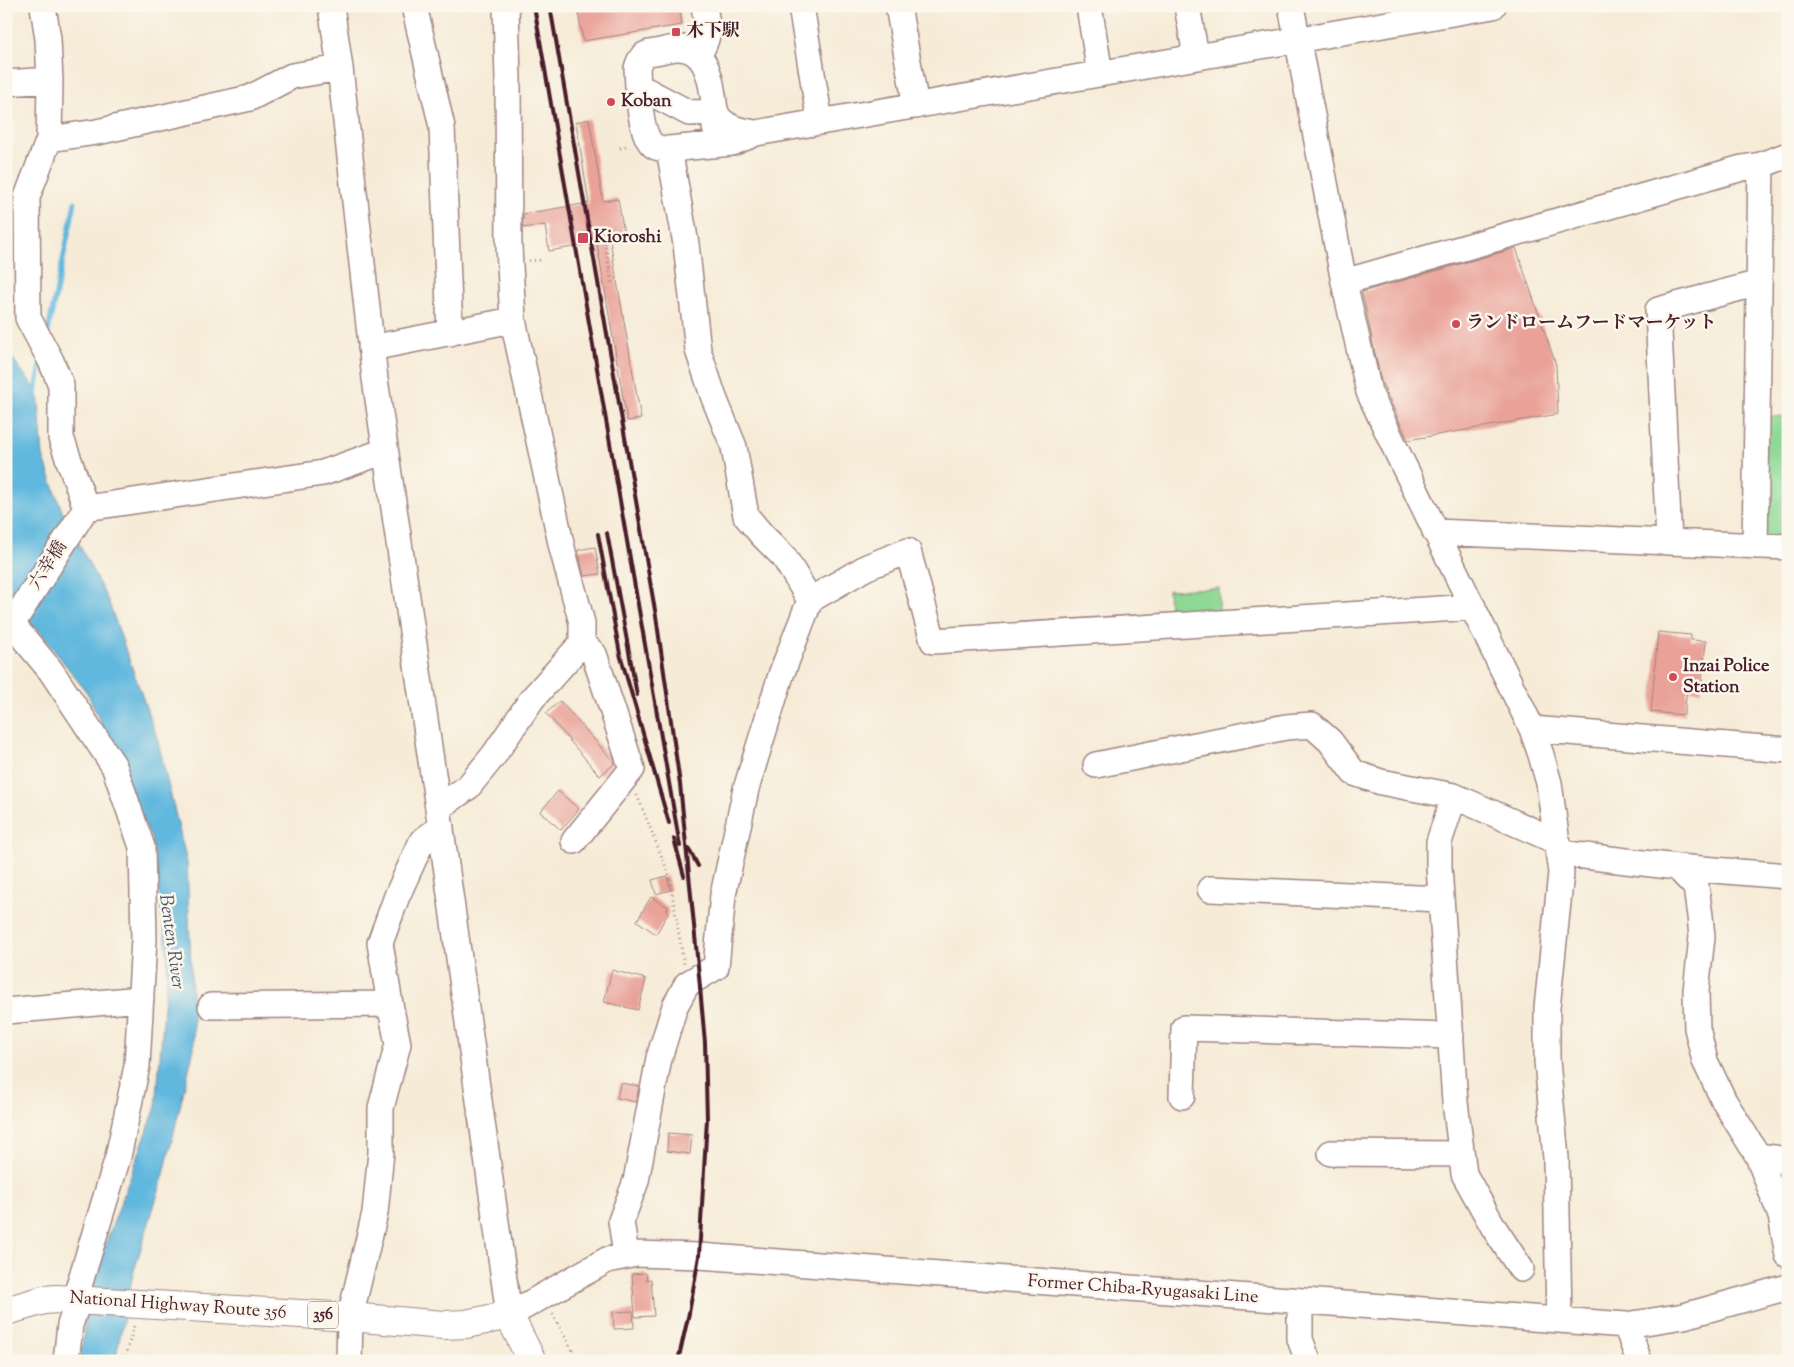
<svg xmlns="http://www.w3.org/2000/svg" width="1794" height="1367" font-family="'Sorts Mill Goudy','Noto Serif JP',serif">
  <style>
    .green { fill: #8dd895; stroke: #6c7c60 }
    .water { fill: #61b8de; stroke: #566c84 }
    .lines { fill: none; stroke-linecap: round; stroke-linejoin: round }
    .stream { stroke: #61b8de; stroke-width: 5 }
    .building { fill: #e9a198 }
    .minor-casing { stroke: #a08581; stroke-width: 28 }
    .highway-casing { stroke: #a08581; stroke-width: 30 }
    .path { stroke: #a08581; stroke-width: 3; stroke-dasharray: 1 4; stroke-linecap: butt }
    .minor { stroke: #fff; stroke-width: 25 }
    .highway { stroke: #fff; stroke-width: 28 }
    .rail { stroke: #4a1f2b; stroke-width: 4 }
    .poi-dot { fill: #d1495b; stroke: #fbf7ec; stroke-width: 2 }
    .labels { text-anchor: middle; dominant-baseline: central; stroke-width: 5; stroke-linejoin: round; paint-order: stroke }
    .shield { fill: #fbf7ec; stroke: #7f6065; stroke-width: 1 }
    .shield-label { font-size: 16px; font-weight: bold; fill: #4a1f2b }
    .poi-label { font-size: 18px; font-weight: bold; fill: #4a1f2b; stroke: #fbf7ec; text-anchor: start }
    .street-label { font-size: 18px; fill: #4a1f2b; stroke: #fbf7ec }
    .water-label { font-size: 19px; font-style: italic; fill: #52556a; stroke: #fbf7ec }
  </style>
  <rect width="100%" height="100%" fill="#fbf7ec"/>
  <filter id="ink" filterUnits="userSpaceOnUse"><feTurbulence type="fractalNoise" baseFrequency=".02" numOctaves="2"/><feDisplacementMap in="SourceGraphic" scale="10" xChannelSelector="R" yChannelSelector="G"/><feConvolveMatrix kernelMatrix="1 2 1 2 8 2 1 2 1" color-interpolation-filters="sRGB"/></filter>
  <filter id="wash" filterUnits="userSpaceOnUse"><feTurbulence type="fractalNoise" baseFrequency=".0096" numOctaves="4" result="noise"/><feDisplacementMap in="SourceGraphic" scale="20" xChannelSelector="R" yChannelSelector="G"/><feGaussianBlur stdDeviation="1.12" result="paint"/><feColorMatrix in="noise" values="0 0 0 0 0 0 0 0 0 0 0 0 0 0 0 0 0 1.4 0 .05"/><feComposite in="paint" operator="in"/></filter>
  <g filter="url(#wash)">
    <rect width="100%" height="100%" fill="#f6ebd7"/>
    <!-- green -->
    <path class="green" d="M1788,416v126l-25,-1 2,-124z
      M1219,588v32l-49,3 -2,-33z"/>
    <!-- water -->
    <path class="water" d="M12,358l26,34 5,64 19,55 47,92 48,135 30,124 7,186 -30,126 -31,100 -18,87h-35l9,-72 67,-182 12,-149 -17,-120 -63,-144 -51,-66 -31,-19v-237z"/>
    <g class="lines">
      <!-- stream -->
      <path class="stream" d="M47,336l28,-134
        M35,395l6,-31"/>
    </g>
    <g id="blocks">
      <!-- building -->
      <path class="building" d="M577,6h102l3,19 -99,16z
        M589,119l14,82 15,-2 7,40 -15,2 31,178 -14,2 -30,-178 -48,8 -4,-26 -22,3v-14l66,-11 -13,-81z
        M1516,248l40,117 2,49 -150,26 -27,-59 -19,-89z
        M595,547l5,27 -16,2 -6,-26z
        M1658,632l33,3v5l15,1 -5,50 -14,-1 -3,25 -33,-3z
        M560,701l55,62 -15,13 -54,-63z
        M558,791l21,18 -18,21 -21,-18z
        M667,876l4,14 -15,4 -4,-14z
        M651,897l17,10 -1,3 2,2 -13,22 -19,-13z
        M612,970l34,9 -8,31 -34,-8z
        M620,1083l19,3 -3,16 -19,-4z
        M668,1133l24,2 -2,19 -23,-3z
        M646,1273l1,7 4,-1 3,37 -19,1 -3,-43z
        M633,1311l1,17 -20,1 -1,-17z"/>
    </g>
  </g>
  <g filter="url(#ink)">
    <use href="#blocks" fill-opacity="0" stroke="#a08581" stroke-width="1"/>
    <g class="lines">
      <defs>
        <path id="minor" d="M43,6l5,33 2,41 -1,59 -22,58 1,121 23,43 10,24v53l25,70
          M331,6l9,62 35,311 63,429 71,507 98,-55 29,-6 63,2 927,69 58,-9 104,-29
          M414,6l28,121 8,206
          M801,6l19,116
          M898,6l18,100
          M1089,6l11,68
          M1187,6l9,50
          M1291,6l53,276 25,110 29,62 134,275 9,26 8,28 12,90 -14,135v53l9,97 3,162
          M698,56c13,-22 10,-25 6,-50
          M6,83l44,-3
          M638,86l51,27 26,-1v16
          M756,133l-24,10 -63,6c-5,0 -10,0 -15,-3 -15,-11 -16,-60 -17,-78 3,-11 7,-15 18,-16 7,-1 15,-4 23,-4 26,0 32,26 35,47 1,7 1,15 5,22 10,12 24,14 38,16l737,-127
          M49,139l48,-7 153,-34 42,-22 48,-8
          M1344,282l398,-114 19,-3 27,-10
          M371,348l142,-28
          M86,508l237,-35 62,-22
          M1435,532l353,15
          M1669,542l-11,-232 101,-27
          M1755,546l6,-381
          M810,600l57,-33 41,-16 25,90 540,-34
          M6,623l6,1 39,47 63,95 28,81 2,92 -7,127 -19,91 -43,142 -1,14 -4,12 -4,36
          M12,624l74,-116
          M1532,729l256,21
          M1096,765l190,-38 26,-2 18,16 24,32 27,9 73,14 104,46
          M1454,796l-15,46v25l16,235 9,72 30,54 27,41
          M438,808l30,-21 26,-32 38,-56 50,-56v-20l-20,-75 -49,-228 -4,-73 -1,-167 -2,-74
          M574,841l58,-72 -38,-115 -12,-11
          M1559,853l118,14 111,9
          M1677,867l19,20 4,29 2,21 -6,54 1,37 8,33 19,40 34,55 23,60 7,39
          M1210,889l231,10
          M211,1006l179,-2
          M6,1011l135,-12
          M1182,1096l2,-68 267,8
          M1331,1153l130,1
          M1758,1156l30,4
          M626,1255l-5,-34 15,-40 23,-123 16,-52 12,-22 29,-17 7,-72 23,-106 35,-114 29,-75 -26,-43 -22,-22 -16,-19 -12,-69 -20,-49 -16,-48 -12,-106 -17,-95
          M1300,1301v38l8,22
          M1626,1325l13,36
          M349,1361l1,-44 25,-104 6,-61v-44l17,-64 -8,-40 -10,-61 17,-47 25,-55 19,-14"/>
        <path id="highway" d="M6,1311l38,-11 13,-1 293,18 94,8 22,-1 43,-9 23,46"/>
      </defs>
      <!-- minor casing -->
      <use href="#minor" class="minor-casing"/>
      <!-- highway casing -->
      <use href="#highway" class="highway-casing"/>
      <!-- path -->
      <path class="path" d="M620,148l9,-3
        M605,242l7,44
        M529,261l12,-1
        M637,795l32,80 15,89
        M553,1314l25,47
        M124,1361l10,-35"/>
      <!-- minor -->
      <use href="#minor" class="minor"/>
      <!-- highway -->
      <use href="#highway" class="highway"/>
      <!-- rail -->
      <path class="rail" d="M534,6l146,840
        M550,6l106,610 24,168 19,192 6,67 2,76 -8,137 -10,57 -11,48
        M607,533l30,162
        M598,534l22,120 49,169
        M674,839l10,37
        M689,849l9,17"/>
    </g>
  </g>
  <!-- markers -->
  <g class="poi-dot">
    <rect x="671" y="27" width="10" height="10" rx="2.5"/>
    <circle cx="611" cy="102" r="5"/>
    <rect x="577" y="232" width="12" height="12" rx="2.5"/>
    <circle cx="1456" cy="324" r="5"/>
    <circle cx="1673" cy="677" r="5"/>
  </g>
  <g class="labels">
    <!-- shield labels -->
    <rect class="shield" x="308" y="1301.5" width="30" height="27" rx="4"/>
    <g class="shield-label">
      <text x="323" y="1315">356</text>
    </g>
    <!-- poi labels -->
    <g class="poi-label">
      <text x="686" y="32">木下駅</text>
      <text x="621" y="102">Koban</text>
      <text x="594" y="238">Kioroshi</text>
      <text x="1466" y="324">ランドロームフードマーケット</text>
      <text x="1683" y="667">Inzai Police<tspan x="1683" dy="21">Station</tspan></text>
    </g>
    <!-- street labels -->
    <g class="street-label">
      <text transform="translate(49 566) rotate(-58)">六幸橋</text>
      <text transform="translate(1143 1290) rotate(4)">Former Chiba-Ryugasaki Line</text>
      <text transform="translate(178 1306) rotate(4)">National Highway Route 356</text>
    </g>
    <!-- water labels -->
    <g class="water-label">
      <text transform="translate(171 942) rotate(82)">Benten River</text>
    </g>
  </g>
  <!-- margin -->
  <rect width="1794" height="1367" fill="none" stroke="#fbf7ec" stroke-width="25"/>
</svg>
